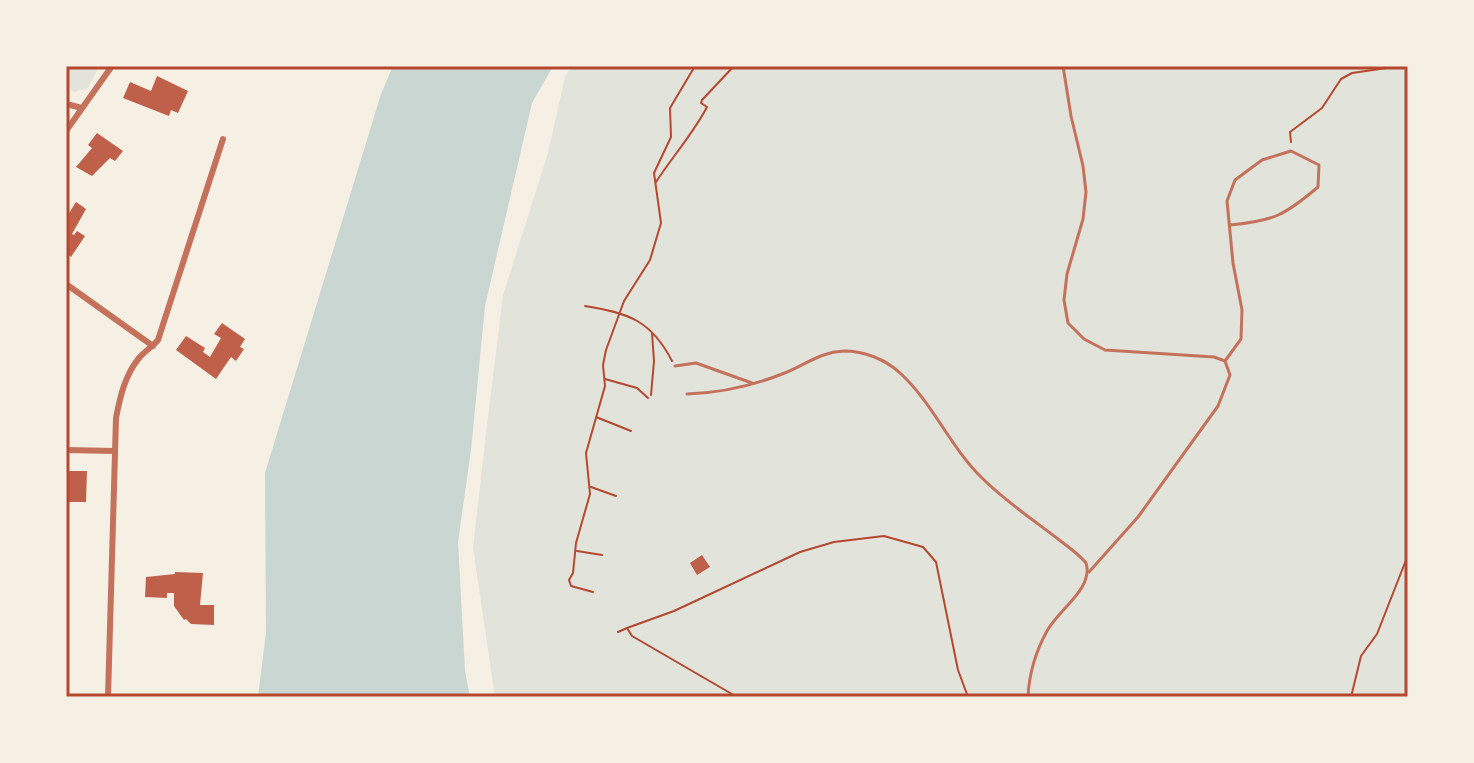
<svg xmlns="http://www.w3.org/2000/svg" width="1474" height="763" font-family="Barlow,sans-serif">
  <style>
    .green { fill: #e2e4dc }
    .water { fill: #c9d6d2 }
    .building { fill: #bf614a }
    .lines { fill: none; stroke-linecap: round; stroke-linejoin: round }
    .path { stroke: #b5482f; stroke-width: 2 }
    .service { stroke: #c5725c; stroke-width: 3 }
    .minor { stroke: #c5725c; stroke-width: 6 }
    .neatline { fill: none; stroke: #b5482f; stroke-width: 3 }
  </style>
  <rect width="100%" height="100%" fill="#f6efe4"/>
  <!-- green -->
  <path class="green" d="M66,66h33l-11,22 -14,4 -8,-7z
    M571,66h837v631h-913l-22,-149 14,-123 16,-130 45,-142 17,-76z"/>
  <!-- water -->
  <path class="water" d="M393,66h160l-21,37 -47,203 -14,144 -13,92 7,129 5,26h-212l8,-64 -1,-160 116,-379z"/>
  <!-- building -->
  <path class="building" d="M157,76l31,15 -10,22 -7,-3 -2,6 -46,-18 7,-16 21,9z
    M97,133l26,18 -8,10 -5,-3 -18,18 -16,-9 16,-19 -4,-3z
    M76,202l10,7 -14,25 2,1 3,-4 8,5 -14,21 -5,-4v-35z
    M222,323l23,16 -5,8 4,2 -8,12 -5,-4 -15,22 -40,-29 10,-14 19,12 -2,4 7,5 11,-19 -7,-4z
    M69,471h18l-1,31h-19l-1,-29z
    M702,555l8,12 -13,8 -7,-12z
    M175,572l28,1 -3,32h14v20l-23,-1 -5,-5 -2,1 -10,-14v-13h-7v5l-22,-1 1,-20 29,-3z"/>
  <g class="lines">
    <!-- path -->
    <path class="path" d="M1291,142l-1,-10 32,-24 19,-29 11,-6 49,-7
      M656,182c16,-25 37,-48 51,-75l-6,-4 1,-3 32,-34
      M585,306c43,7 66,14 87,55
      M605,379l32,9 11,10
      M651,395l3,-34 -2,-28
      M596,417l35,14
      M591,487l25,9
      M577,551l25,4
      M593,592l-22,-6 -2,-6 4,-7 3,-30 14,-49 -4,-41 19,-67 -2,-21 3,-15 18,-49 26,-41 11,-37 -7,-50 17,-36 -1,-29 25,-42
      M627,628l47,-17 126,-59 34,-10 50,-6 39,11 13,15 22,108 10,27
      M618,632l9,-4 5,8 105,61
      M1351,697l10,-41 16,-22 31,-79"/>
    <!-- service -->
    <path class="service" d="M1063,66l8,50 12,50 3,26 -3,27 -16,55 -3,26 4,23 16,16 21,11 109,7 11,4 5,14 -12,31 -80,111 -49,55
      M1225,361l16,-22 1,-29 -9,-47 -6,-62 8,-21 27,-20 29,-9 28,14 -1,22c-33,28 -44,34 -88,38
      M675,366l21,-3 56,20
      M687,394c33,-1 65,-8 95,-20 22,-8 37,-22 62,-23 20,0 41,8 56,22 33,30 50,74 82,105 23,23 50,41 76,61 9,7 20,14 28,24 8,25 -27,46 -39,68 -11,20 -18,43 -19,66"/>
    <!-- minor -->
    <path class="minor" d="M66,104l16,4
      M66,131l46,-65
      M66,284l87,62
      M66,450l49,1
      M108,697l8,-279c4,-21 9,-43 23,-60 6,-7 13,-11 19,-18l65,-201"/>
  </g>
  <!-- border -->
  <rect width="1474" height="763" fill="none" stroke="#f6efe4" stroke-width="136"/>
  <rect x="68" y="68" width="1338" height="627" class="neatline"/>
</svg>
